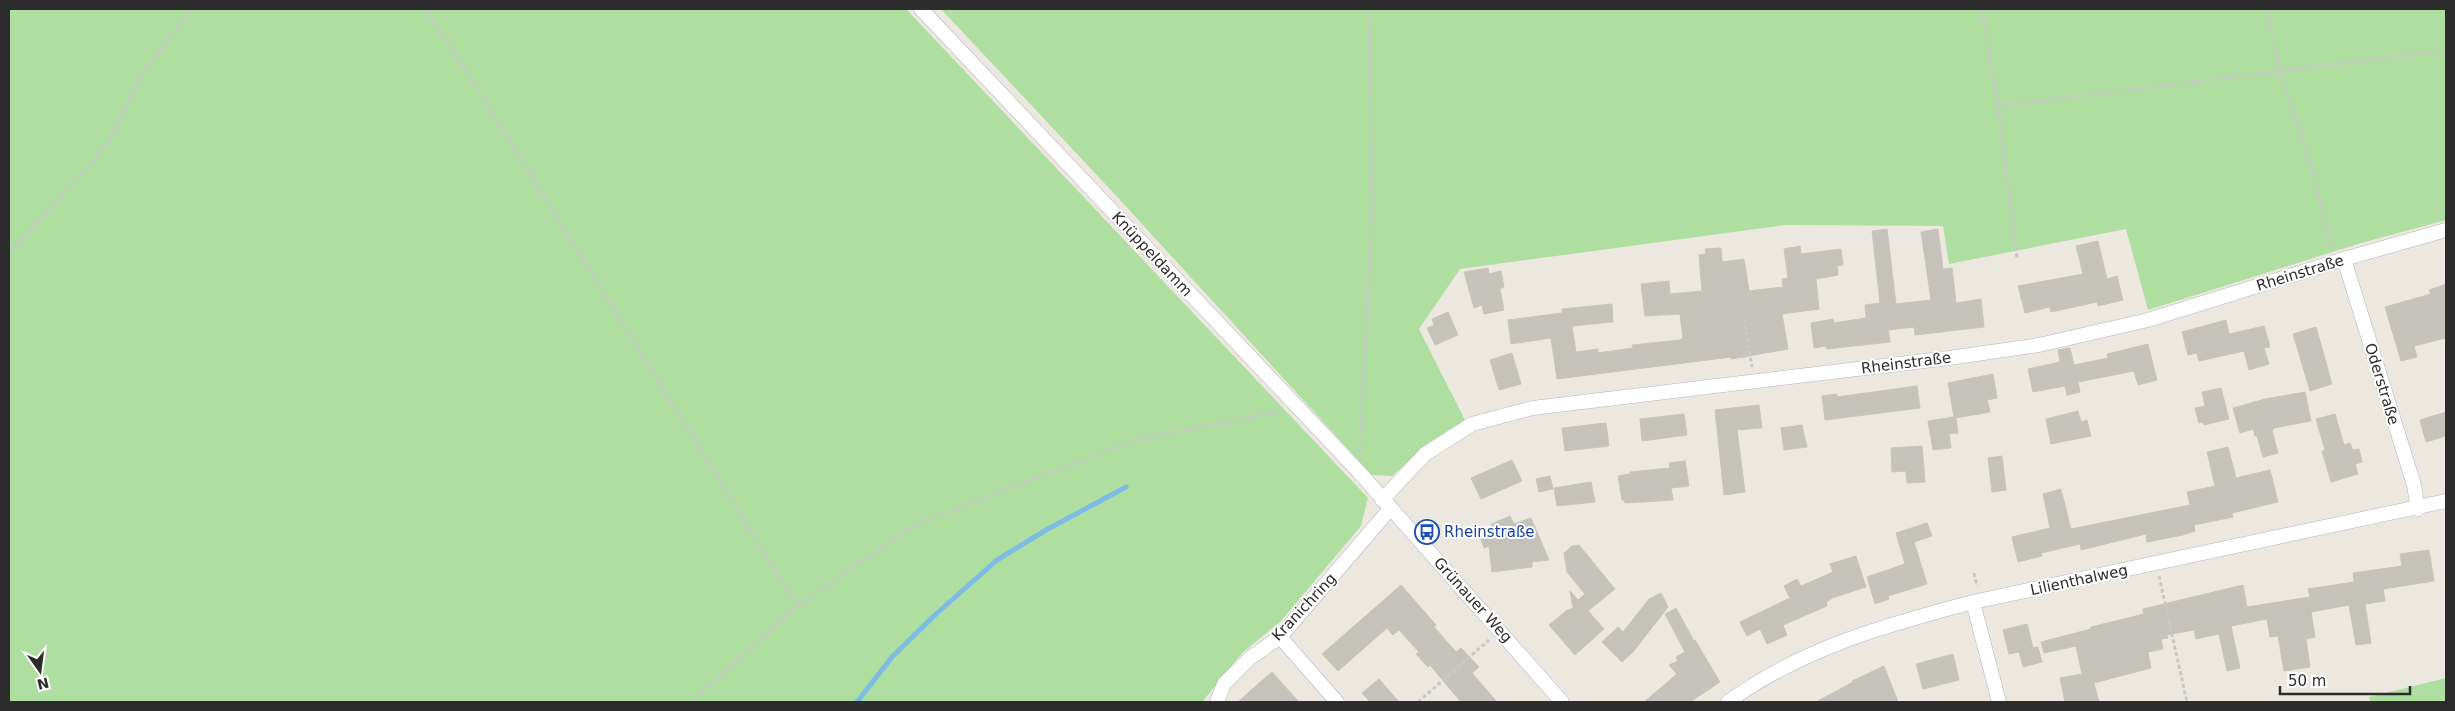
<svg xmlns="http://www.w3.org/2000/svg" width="2455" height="711" font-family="'DejaVu Sans',sans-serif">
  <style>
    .green { fill: #afdea1 }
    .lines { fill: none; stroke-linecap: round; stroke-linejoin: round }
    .stream { stroke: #7cbce4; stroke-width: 5 }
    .building { fill: #c5c2bb; stroke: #c8c4b9 }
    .street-casing { stroke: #b3b4be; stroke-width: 15 }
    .path { stroke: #c8c8c8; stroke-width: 3; stroke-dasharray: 4 2.5; stroke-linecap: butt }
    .street { stroke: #fff; stroke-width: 14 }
    .labels { text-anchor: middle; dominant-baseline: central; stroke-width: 4; stroke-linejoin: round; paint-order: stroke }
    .street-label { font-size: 15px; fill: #2c2c2c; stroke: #fff }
    .transit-label { font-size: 15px; fill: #164399; stroke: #fff; text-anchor: start }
  </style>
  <rect width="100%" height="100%" fill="#ece8e0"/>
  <!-- green -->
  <path class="green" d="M9,9h897l462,489 -7,28 -81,96 -37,30 -41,50h-1193z
    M941,9h1505v211l-85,23 -213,67 -22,-81 -177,35 -6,-38 -157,-1 -326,44 -41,60 47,93 -46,29 -28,25 -20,-1 -263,-287z
    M2446,678v24h-76l-1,-5z"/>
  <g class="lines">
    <!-- stream -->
    <path class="stream" d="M857,702l35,-45 44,-43 61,-54 49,-30 80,-43"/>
  </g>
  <!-- building -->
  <path class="building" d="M1887,229l9,75 35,-4 -10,-68 17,-3 5,40 9,-1 4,35 25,-4 3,28 -69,8 -1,-8 -26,3 2,12 -63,7 -1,-3 -12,2 -3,-25 22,-4 1,4 32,-5 -1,-13 15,-2 -8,-72z
    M2098,241l9,38 10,-3 6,24 -25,6 -1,-4 -46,10 -1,-5 -25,6 -7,-27 65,-12 -7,-28z
    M1800,246l1,8 40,-5 2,16 -6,1 1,9 -22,4 3,30 -37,5 6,35 -57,10v-2l-174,22 -6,-41 -40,6 -3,-24 54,-7v-4l50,-5 1,18 -41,4 4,26 22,-3v4l35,-5 -1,-3 48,-5 3,-2 -3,-24 -35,2 -4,-32 28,-3 1,13 32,-3 -3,-36 7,-1 -1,-5 16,-1 1,14 22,-3 5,32 34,-4 -1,-8 6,-1 -4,-29z
    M1488,268l1,6 12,-3 3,16 -4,2 4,21 -20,4 -2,-9 -8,3 -10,-36z
    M2446,284v54l-32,8 3,11 -16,4 -16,-54 46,-13 -2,-4z
    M1448,312l10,23 -23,10 -8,-17 7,-3 -2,-6z
    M2226,320l3,14 35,-8 6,21 -6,1 5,16 -20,6 -5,-19 -45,10 -2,-8 -9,2 -6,-23z
    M2316,327l16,57 -22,7 -17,-57z
    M2148,344l9,36 -19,5 -4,-14 -56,11 2,10 -13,3 -2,-9 -32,6 -5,-23 32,-7 -2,-12 12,-2 4,17 34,-7 -1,-4z
    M1512,353l9,31 -22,6 -9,-30z
    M1993,374l4,24 -10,2 3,12 -34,6 2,15 -9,1 2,14 -18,2 -5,-29 26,-4 -6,-34z
    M1917,386l3,22 -95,12 -3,-24 15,-2v3z
    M2221,388l8,31 -25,6 -1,-3 -4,1 -4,-15 10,-2 -3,-14z
    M2305,392l6,29 -37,7 -2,3 6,22 -15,4 -6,-21h-2l-2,-7 -13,4 -7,-25 32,-9z
    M1759,405l3,23 -25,2 8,62 -21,3 -9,-85z
    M2078,411l3,11 6,-2 4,16 -40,8 -5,-25z
    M2446,412v24l-20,6 -6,-22z
    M1684,414l3,21 -45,6 -2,-22z
    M2335,414l9,31 6,-2 3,7 6,-1 3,13 -7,2 3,10 -27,8 -9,-31 3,-1 -9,-31z
    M1606,423l3,23 -44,5 -3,-23z
    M1802,425l5,22 -23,3 -3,-22z
    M1922,446l3,36 -18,1 -1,-12 -14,1 -1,-24z
    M2228,447l8,31 34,-8 8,32 -46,11 1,4 -39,8 1,6 -12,4 -36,7 -1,-8 -65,16 -1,-6 -39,9 1,3 -24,6 -6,-25 38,-9 -7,-34 18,-5 10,40 119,-24 -3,-13 28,-6 -8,-34z
    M2002,456l4,34 -14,2 -4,-34z
    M1512,460l10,21 -41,18 -10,-21z
    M1685,461l4,25 -18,2 2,12 -48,3 -1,-3h-2l-4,-24 12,-2v-2l40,-4 -1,-5z
    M1550,476l3,13 -14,3 -3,-13z
    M1591,482l4,20 -38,4 -3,-18z
    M1510,516l4,8 17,-6 18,42 -17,2v5l-40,5 -3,-26 -5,2 -5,-14 14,-6 -2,-4z
    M1927,523l5,13 -18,6 13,42 -39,12 1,3 -14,5 -8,-27 38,-13 -9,-31z
    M1579,545l36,44 -27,22 16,18 -29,26 -26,-30 17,-14 7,-3 -3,-17 8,9 7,-6 -18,-22 -3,-19 8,-7z
    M2429,550l5,31 -51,8 2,12 -20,3 6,39 -15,2 -7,-40 -38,7 4,25 -9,2 4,28 -26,4 -6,-35 -8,1 -3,-18 -36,7 9,42 -13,3 -8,-37 -23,5 -2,-9 -27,5 1,3 -7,1 2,10 -15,3 3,16 -57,15 5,19h-34l-5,-24 22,-4 -6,-28 -32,7 -3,-11 50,-13v-2l53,-13 -1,-5 100,-24 4,22 63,-10 -2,-8 46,-7 -1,-9 49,-7 -2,-12z
    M1856,556l10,31 -34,11 -6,5 1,3 -44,19 4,10 -20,9 -7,-15 -13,7 -7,-14 50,-24 -6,-12 13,-7 4,7 32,-14 -3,-8z
    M1401,585l35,40 -2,2 22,25 5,-4 18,19 -7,6 25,29h-36l-31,-37 -2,2 -12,-13 3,-2 -20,-22 -6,5 -6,-7 -49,43 -16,-17z
    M1661,593l7,14 -35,45 -11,10 -20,-20 16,-15 5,5 26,-33z
    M1676,608l18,33 1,-1 25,42 -30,20h-46l33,-28 -8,-9 9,-4 -2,-4 9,-5 -20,-38z
    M2027,624l6,24 5,-1 4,15 -19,5 -4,-15 -10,2 -6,-24z
    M1953,654l6,26 -36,9 -7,-25z
    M1884,666l14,36h-82l37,-20 -1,-1z
    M1272,672l27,30h-61l20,-18z
    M1379,679l20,23h-29l-8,-9z"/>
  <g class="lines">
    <defs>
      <path id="street" d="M921,9l438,463 203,230
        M2344,259l70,226 4,24
        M1382,500l43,-46 47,-30 61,-16 416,-50 90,-13 109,-25 196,-61 102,-29
        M1973,602l26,100
        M1280,637l57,65
        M1217,702l7,-18 26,-26 30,-21 110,-128
        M1728,702c74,-54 158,-77 245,-100l473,-101"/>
    </defs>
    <!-- street casing -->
    <use href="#street" class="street-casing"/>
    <!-- path -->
    <path class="path" d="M425,9l49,74 323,523
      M1982,9l16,97 19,152
      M2267,9l13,64 31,92 19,76 5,7
      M1998,106l448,-56
      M9,253l97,-107 36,-72 49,-65
      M1744,319l8,48
      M1742,357l8,-2
      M1360,451l12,-237 -3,-205
      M1974,573l3,13
      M2159,576l28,126
      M691,702l106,-96 121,-83 221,-84 143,-28
      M1418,702l71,-62"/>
    <!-- street -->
    <use href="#street" class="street"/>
  </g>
  <!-- icons -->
  <defs>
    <symbol id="bus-ring" viewBox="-11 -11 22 22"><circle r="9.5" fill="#fff" stroke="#1a4fb4" stroke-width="1.5"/><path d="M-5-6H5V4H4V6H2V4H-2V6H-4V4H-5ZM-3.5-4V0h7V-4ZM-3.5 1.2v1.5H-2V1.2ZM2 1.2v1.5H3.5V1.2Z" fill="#1a4fb4"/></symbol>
  </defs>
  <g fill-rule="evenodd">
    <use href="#bus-ring" x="1413" y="518" width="28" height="28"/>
  </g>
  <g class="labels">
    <!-- street labels -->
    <g class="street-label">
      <text transform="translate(1152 254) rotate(47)">Knüppeldamm</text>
      <text transform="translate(2300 273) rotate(-17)">Rheinstraße</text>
      <text transform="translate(1906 363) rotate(-7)">Rheinstraße</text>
      <text transform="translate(2382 384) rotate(73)">Oderstraße</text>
      <text transform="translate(2079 580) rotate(-12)">Lilienthalweg</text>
      <text transform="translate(1473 600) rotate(48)">Grünauer Weg</text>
      <text transform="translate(1304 607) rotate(-47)">Kranichring</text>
    </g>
    <!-- transit labels -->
    <g class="transit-label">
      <text x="1444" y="532">Rheinstraße</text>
    </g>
  </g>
  <!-- border -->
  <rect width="2455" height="711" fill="none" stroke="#2c2c2c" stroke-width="20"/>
  <!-- north arrow -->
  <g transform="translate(40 671) rotate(166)" stroke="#ffffff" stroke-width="4" paint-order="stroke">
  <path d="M0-4L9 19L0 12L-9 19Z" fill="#2c2c2c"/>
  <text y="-8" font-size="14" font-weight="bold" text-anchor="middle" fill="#2c2c2c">N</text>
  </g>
  <!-- scale -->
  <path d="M2280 686v8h130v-8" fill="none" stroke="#2c2c2c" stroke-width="2.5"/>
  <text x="2288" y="686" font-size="15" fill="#2c2c2c" stroke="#ffffff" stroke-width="4" paint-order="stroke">50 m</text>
</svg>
